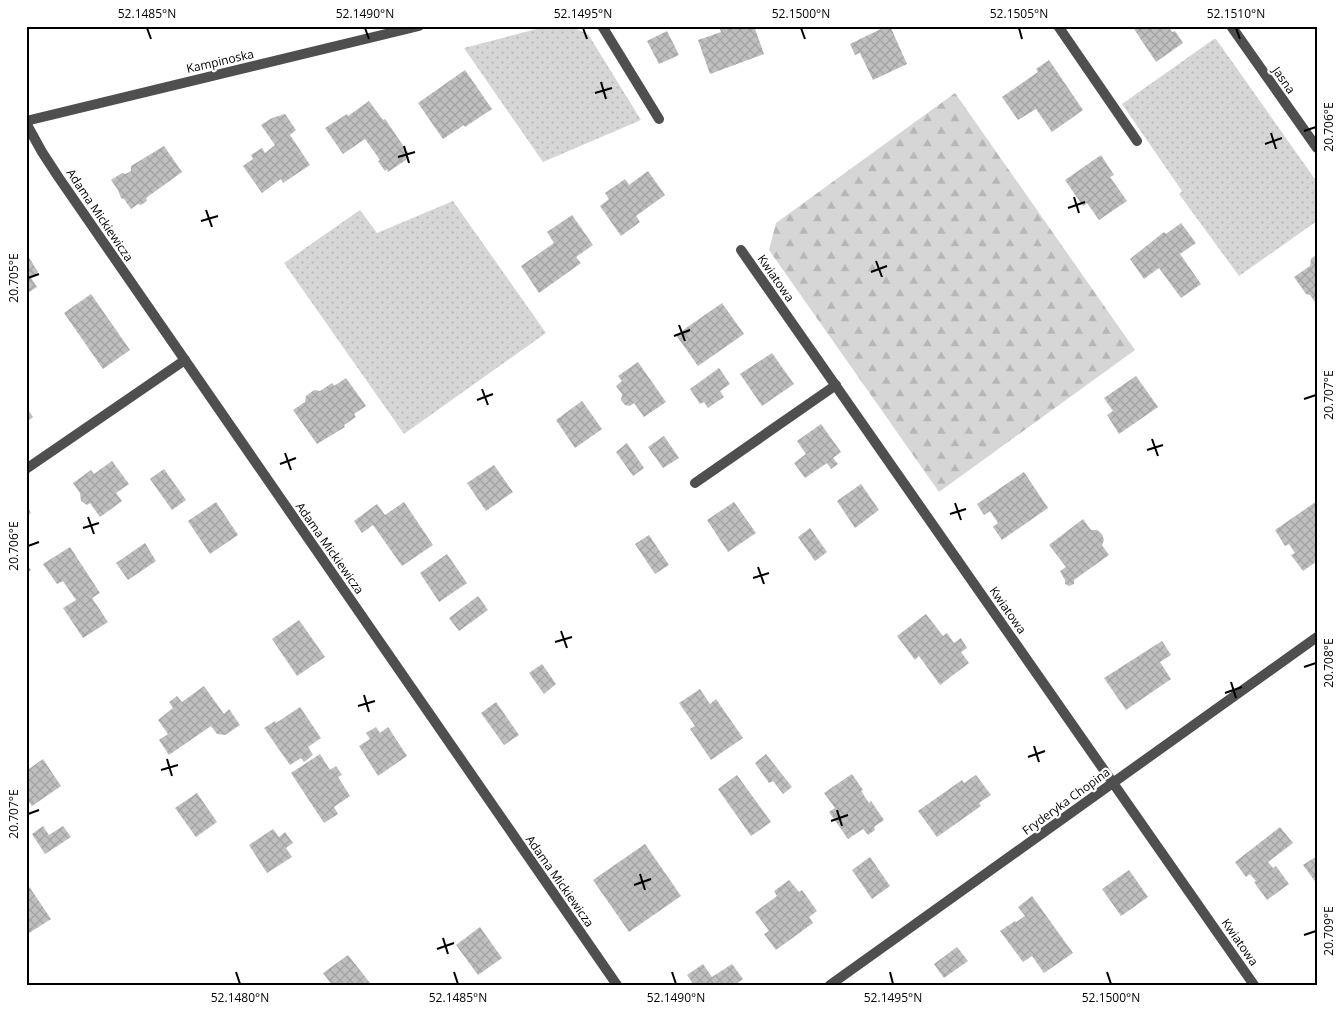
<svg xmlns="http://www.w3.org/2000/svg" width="1343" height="1011" font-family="'Open Sans',sans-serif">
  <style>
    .grass { fill: url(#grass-dots) }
    .forest { fill: url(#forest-firs) }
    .building { fill: url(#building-cross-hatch) }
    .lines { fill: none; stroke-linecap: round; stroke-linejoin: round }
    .service { stroke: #4f4f4f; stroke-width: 10 }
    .minor { stroke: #4f4f4f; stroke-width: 10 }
    .ticks { fill: none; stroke: #000; stroke-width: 2 }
    .labels { text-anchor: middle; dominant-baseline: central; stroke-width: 4.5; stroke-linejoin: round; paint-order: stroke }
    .street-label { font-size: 12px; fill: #000; stroke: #fff }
    .neatline { fill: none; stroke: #000; stroke-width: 2 }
    .ticks-label { font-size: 12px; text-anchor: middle; fill: #000 }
  </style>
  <defs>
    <pattern id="grass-dots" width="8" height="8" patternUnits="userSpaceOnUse" patternTransform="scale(1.25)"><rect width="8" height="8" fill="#d6d6d6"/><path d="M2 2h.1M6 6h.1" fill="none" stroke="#b6b6b6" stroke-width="1.8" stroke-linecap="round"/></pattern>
    <pattern id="forest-firs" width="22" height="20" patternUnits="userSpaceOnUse" patternTransform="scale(1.25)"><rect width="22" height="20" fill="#d6d6d6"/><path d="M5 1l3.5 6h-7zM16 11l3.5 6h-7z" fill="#b6b6b6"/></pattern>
    <pattern id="building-cross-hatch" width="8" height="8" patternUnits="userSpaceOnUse" patternTransform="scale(1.25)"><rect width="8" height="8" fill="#bfbfbf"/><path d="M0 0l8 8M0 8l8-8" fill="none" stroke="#a2a2a2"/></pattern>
  </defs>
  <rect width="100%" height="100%" fill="#fff"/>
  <!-- grass -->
  <path class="grass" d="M548,26h21l19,8 53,86 -98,42 -79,-114z
    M1214,39h2l101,143v39l-78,55 -60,-82 3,-3 -60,-87z
    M453,201l93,132 -142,101 -120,-171 76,-53 17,23z"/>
  <!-- forest -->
  <path class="forest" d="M955,93l180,257 -196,142 -170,-242 7,-27z"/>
  <!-- building -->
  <path class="building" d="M719,26h35l10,28 -54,20 -12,-34 23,-8z
    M887,26h3l17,38 -34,16 -13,-27 -5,2 -5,-11z
    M1132,26h36l4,6 3,-1 8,12 -27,19z
    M667,31l12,24 -20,9 -12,-23z
    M1049,60l34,50 -31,22 -16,-23 -18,11 -16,-23 36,-25 -2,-3z
    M465,70l27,39 -27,18 -1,-2 -21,14 -25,-36z
    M369,101l14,19 2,-1 24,35 -3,1 3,3 -21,14 -1,-3 -2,2 -7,-10 2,-1 -15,-21 -22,15 -18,-26 22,-14 1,2z
    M285,114l11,16 -6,5 20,30 -27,18 -2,-4 -19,14 -19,-27 10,-7 -2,-4 11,-7 3,5 10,-8 -14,-20 11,-7z
    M164,146l18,26 -36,26 1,3 -6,4 -3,-1 -7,5 -7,-10 -3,-1 -3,-8 -7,-10 11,-7 3,1 6,-3v-5z
    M1101,155l13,20 -4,2 17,24 -28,19 -12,-17 -4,3 -18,-26z
    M648,171l17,24 -29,21 4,6 -19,14 -21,-30 9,-7 -4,-6 20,-14 4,6z
    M572,215l21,30 -17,12 5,6 -42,30 -18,-27 33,-23 -7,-11z
    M1181,223l15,20 -16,11 21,30 -20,14 -22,-30 -15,11 -14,-20 34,-27 2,2z
    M1316,255h1v50l-7,-10 -4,-1 -12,-17 16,-11 1,-7z
    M28,256l10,16 -7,6 6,9 -11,7z
    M91,294l39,56 -27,19 -39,-56z
    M722,303l22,31 -46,32 -22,-31z
    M772,353l22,31 -32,22 -22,-32z
    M638,362l28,40 -22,15 -10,-14 -4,3 -5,-1 -4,-5 1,-6 -6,-8 6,-5 -4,-5z
    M719,368l11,16 -10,7 4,6 -16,11 -4,-6 -4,2 -10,-15z
    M1136,376l22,31 -39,27 -12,-19 6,-4 -9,-13z
    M346,378l20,28 -12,8 2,3 -12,8 1,2 -28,17 -24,-34 12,-8 1,-6 8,-6 6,1 12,-8 2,3z
    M582,401l20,28 -27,19 -19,-28z
    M26,407l7,10 -7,5z
    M821,424l20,28 -8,6 5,6 -7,5 -4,-6 -22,15 -11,-15 12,-9 -9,-13z
    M664,436l15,22 -16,10 -15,-21z
    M627,443l17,25 -11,8 -17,-24z
    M112,461l17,23 -13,9 6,8 -22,16 -10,-14 -3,2 -6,-4 -1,-8 -7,-10 18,-13 3,4z
    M494,465l19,27 -27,19 -19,-28z
    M164,469l22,31 -14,10 -22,-31z
    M1024,472l24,36 -46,32 -9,-13 5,-4 -8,-12 -6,4 -7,-11z
    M861,484l18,26 -24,18 -18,-27z
    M1317,501v60l-14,10 -12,-16 4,-2 -6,-9 -4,2 -10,-16z
    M216,502l22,33 -28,19 -22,-33z
    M404,502l29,43 -31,21 -29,-41 -11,8 -8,-12 23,-17 8,11z
    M734,502l22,31 -28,19 -21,-32z
    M26,505l5,8 -5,4z
    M1083,519l8,11h6l5,4 2,6 -2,5 7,10 -35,25v4l-5,2 -4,-2v-4l-5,-9 6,-4 -17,-22z
    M810,528l17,24 -12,9 -17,-24z
    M649,535l20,30 -14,9 -20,-30z
    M145,543l11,18 -28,19 -12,-17z
    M70,547l30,46 -8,5 16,24 -25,16 -20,-30 13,-8 -13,-19 -6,3 -14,-20z
    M447,554l20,29 -28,19 -19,-29z
    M26,563l5,7 -5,4z
    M478,596l10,14 -29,21 -10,-13z
    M926,614l17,22 4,-3 7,10 7,-5 6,10 -6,4 8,11 -29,22 -21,-29 -4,4 -18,-24z
    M299,620l26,37 -28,19 -25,-37z
    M1162,641l9,14 -11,7 11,17 -45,31 -22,-32z
    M542,664l14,20 -12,10 -15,-21z
    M204,686l20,28 5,-5 11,16 -15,10 -8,-1 -6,-8 -42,29 -10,-15 9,-6 -10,-14 15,-12 -4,-6 8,-6 5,6z
    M700,689l10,15 6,-5 27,39 -32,22 -21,-31 5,-3 -16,-23z
    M496,702l23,33 -15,10 -23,-32z
    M300,707l21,31 -13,9 5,8 -9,7 -3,-4 -11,7 -26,-37 11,-7 1,2z
    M376,727l4,6 8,-6 19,29 -29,20 -19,-30 11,-7 -4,-6z
    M320,754l10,16 6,-4 6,9 -4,2 12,19 -16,11 4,7 -14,9 -33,-50z
    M766,754l26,33 -9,7 -10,-13 -4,2 -14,-20z
    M43,759l18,27 -29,20 -6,-8v-27z
    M852,774l11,16 -2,1 8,12 2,-2 13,19 -10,7 1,3 -7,5 -5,-6 -15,10 -19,-27 6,-4 -11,-15z
    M737,775l34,47 -20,14 -33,-47z
    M976,775l15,20 -12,8 2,3 -44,31 -19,-26 44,-31 2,3z
    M197,793l20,29 -21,15 -21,-29z
    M43,826l6,9 14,-9 8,11 -26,17 -13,-20z
    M1280,827l13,16 -25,19 5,6 3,-2 13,18 -22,16 -13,-18 2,-1 -6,-7 -4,3 -11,-15z
    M273,829l6,8 6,-5 8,11 -7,5 6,9 -25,16 -18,-28z
    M645,844l36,52 -52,36 -36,-52z
    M1317,856v28l-14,-19z
    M870,857l20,29 -18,13 -20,-29z
    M1129,870l19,27 -27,19 -19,-27z
    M789,880l10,12 3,-2 15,21 -8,6 4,6 -37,27 -12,-16 5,-3 -14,-19 22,-16 -3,-5z
    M26,882l25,37 -25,16z
    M1032,896l41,57 -29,20 -12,-17 -9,6 -23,-31 15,-10 1,1 9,-6 -7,-9z
    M480,927l22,31 -24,17 -22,-30z
    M957,947l11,14 -24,17 -10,-14z
    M348,955l22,28 -2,2h-36l-9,-12z
    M703,964l9,13 20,-13 11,15 -9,6h-40l-7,-10z"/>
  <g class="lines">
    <!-- service -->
    <path class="service" d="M1058,26l79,115
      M26,469l159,-109
      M695,483l141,-98"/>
    <!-- minor -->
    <path class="minor" d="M602,26l57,93
      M1231,26l86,122
      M26,121l393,-95
      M26,123l16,29 17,26 558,807
      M741,250l513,735
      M830,985l487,-348"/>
  </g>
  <!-- ticks -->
  <path class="ticks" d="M147,28l4,11M365,28l4,11M583,28l4,11M801,28l4,11M1019,28l3,11M1236,28l4,11M601,82l5,17M595,93l17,-5M1304,131l12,-4M1271,133l5,16M1265,144l17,-6M404,146l5,17M398,157l17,-5M1074,197l5,16M1068,208l17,-6M206,210l6,17M201,221l17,-5M876,261l6,16M871,272l16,-6M28,278l11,-4M679,325l6,16M674,336l16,-6M482,389l6,16M1304,399l12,-4M477,400l16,-6M1152,439l6,17M1147,450l16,-5M285,453l6,17M280,464l16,-6M955,503l6,17M950,514l16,-5M88,517l6,17M83,528l16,-5M28,546l11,-4M758,567l6,17M753,578l16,-5M561,631l6,17M555,642l17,-5M1304,667l12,-4M1231,682l5,16M1225,693l17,-6M364,695l5,17M358,706l17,-5M1034,746l5,16M1028,757l17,-6M167,759l5,17M161,770l17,-5M837,810l5,16M28,814l11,-4M831,821l17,-6M640,874l5,16M634,885l17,-6M1304,935l12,-4M443,938l5,16M437,949l17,-6M236,972l4,12M454,972l4,12M672,972l4,12M890,972l3,12M1107,972l4,12"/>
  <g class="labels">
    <!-- street labels -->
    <g class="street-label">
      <text transform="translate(220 61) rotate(-13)">Kampinoska</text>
      <text transform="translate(1284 80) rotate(55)">Jasna</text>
      <text transform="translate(100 215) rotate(56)">Adama Mickiewicza</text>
      <text transform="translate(776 278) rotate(55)">Kwiatowa</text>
      <text transform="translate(330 548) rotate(55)">Adama Mickiewicza</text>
      <text transform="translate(1008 610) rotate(55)">Kwiatowa</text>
      <text transform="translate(1066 801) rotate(-36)">Fryderyka Chopina</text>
      <text transform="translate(560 881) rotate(55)">Adama Mickiewicza</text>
      <text transform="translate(1240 942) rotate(55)">Kwiatowa</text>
    </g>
  </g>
  <!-- border -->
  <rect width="1343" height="1011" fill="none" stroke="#ffffff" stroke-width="55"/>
  <rect x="28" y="28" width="1288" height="956" class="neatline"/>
  <g class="ticks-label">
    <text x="147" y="18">52.1485°N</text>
    <text x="365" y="18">52.1490°N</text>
    <text x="583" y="18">52.1495°N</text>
    <text x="801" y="18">52.1500°N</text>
    <text x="1019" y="18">52.1505°N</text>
    <text x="1236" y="18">52.1510°N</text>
    <text transform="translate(1329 127) rotate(-90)" y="4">20.706°E</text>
    <text transform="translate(14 278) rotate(-90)" y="4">20.705°E</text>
    <text transform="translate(1329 395) rotate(-90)" y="4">20.707°E</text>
    <text transform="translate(14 546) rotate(-90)" y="4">20.706°E</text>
    <text transform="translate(1329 663) rotate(-90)" y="4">20.708°E</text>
    <text transform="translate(14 814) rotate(-90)" y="4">20.707°E</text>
    <text transform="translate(1329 931) rotate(-90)" y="4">20.709°E</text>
    <text x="240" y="1002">52.1480°N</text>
    <text x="458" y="1002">52.1485°N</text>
    <text x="676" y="1002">52.1490°N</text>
    <text x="893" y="1002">52.1495°N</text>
    <text x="1111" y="1002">52.1500°N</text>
  </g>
</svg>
